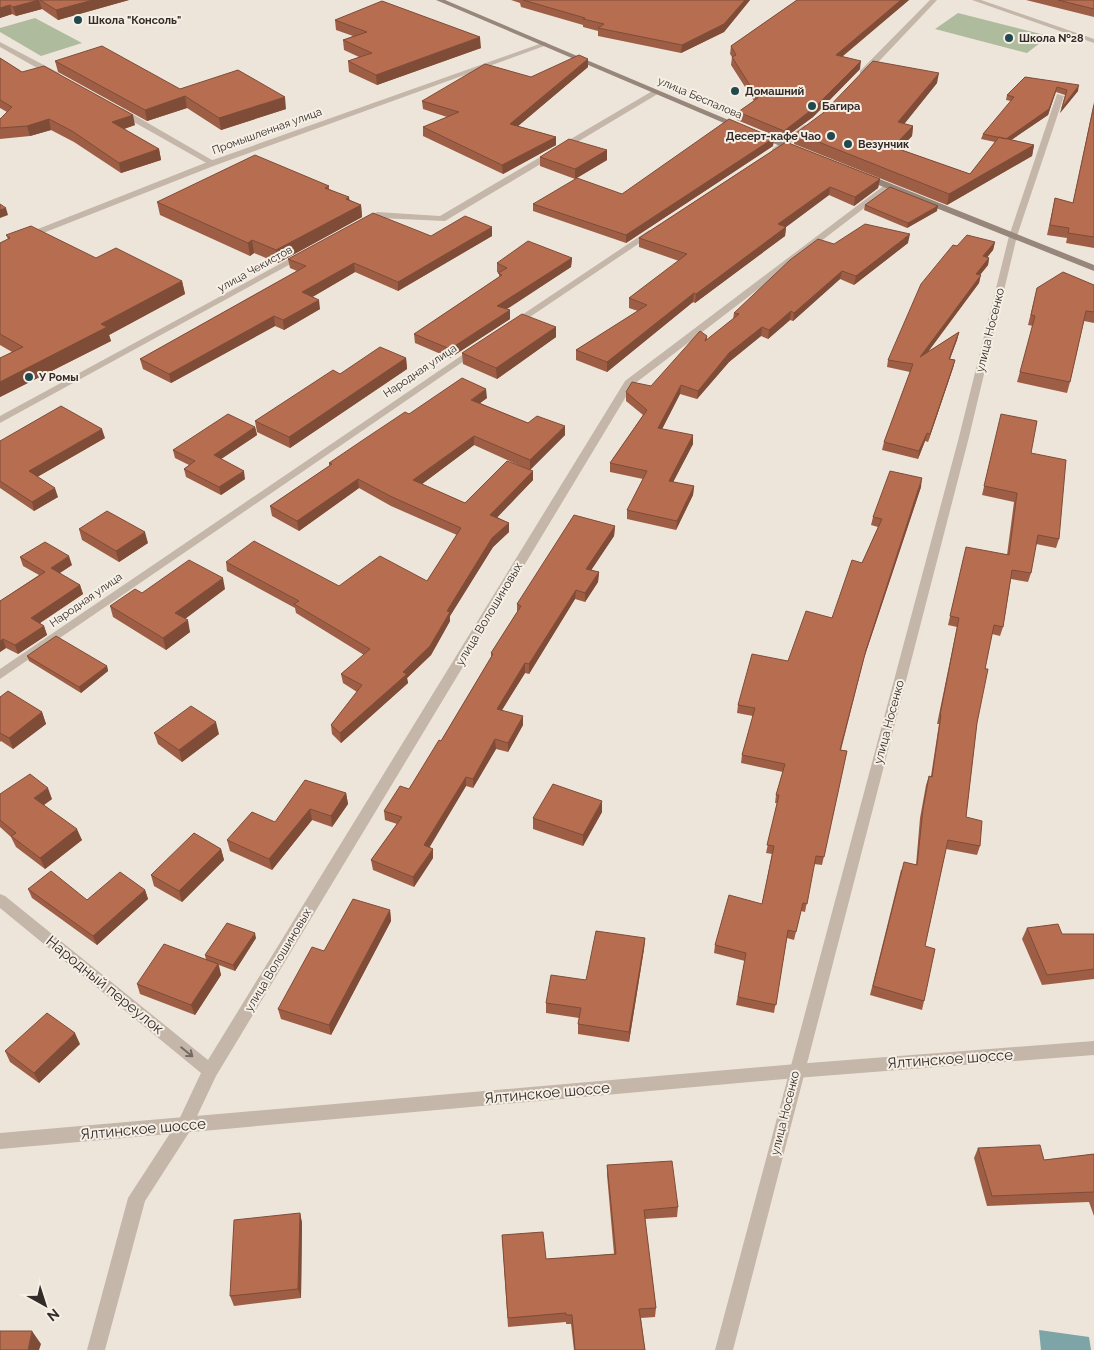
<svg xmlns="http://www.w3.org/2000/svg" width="1094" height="1350" font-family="Raleway,sans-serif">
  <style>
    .green { fill: #afbb9d }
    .water { fill: #7da4a7 }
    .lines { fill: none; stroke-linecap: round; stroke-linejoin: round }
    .service { fill: #c4b6a8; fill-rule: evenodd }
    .minor { fill: #c4b6a8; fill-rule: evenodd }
    .tertiary { fill: #c4b6a8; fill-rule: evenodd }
    .secondary { fill: #97867a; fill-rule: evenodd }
    .wall { fill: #9d5e45; fill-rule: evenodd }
    .shaded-wall { fill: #7f4c38 }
    .building { fill: #b66d50; stroke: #7f4c38 }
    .oneway { stroke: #746a61 }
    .poi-dot { fill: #22494e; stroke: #f6efe6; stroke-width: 2 }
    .labels { text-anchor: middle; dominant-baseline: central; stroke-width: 4; stroke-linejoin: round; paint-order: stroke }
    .far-poi-label { font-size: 11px; font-weight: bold; fill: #322b27; stroke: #f6efe6; text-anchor: start }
    .far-street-label { font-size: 11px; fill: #322b27; stroke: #f6efe6 }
    .street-label { font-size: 12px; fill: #322b27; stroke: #f6efe6 }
    .near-street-label { font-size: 15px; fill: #322b27; stroke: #f6efe6 }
  </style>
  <rect width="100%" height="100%" fill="#eee5da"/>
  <!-- green -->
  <path class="green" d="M958,13l91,23 -22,17 -92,-24z
    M35,18l47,25 -41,13 -41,-24v-4z"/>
  <!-- water -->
  <path class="water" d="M1039,1330l50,7 2,13h-50z"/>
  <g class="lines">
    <!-- service -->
    <path class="service" d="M184,1118l6,3 2,5 -2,5 -45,70 -40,149h-18l41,-152 50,-77z"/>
    <!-- minor -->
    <path class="minor" d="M930,0h7l-71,75h-6v-4z
      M972,0h9l113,39v4z
      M0,42l59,31 1,2 -7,2 -53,-30z
      M654,90l7,2 -216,129 -66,-3 -14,7 -4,-3 16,-10 63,4z
      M1057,94l7,2 -47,140 -48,201 -236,913h-18l244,-913 50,-201z
      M116,108h6l95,55 -7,2 -94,-53z
      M804,125l7,2 -33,26h-6v-4z
      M886,184l7,2 -260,199 -417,691 -26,55 -6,3 -6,-3 -2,-5 25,-53 -201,-165v-14l5,2 203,164 417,-679z
      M649,230l7,2 -141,95 -3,1 -5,-3z
      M300,253l7,2 -307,168v-7z
      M477,345l3,1v4l-480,329v-10z"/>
    <!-- tertiary -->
    <path class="tertiary" d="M545,42l2,1v2l-331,120 -216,85v-6l210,-83z
      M1094,1041v14l-298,23 -796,71v-16l796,-69z"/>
    <!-- secondary -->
    <path class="secondary" d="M436,0h9l300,127 -7,2z
      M756,132h6l40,18 -7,2 -39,-16z
      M861,174h6l227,91v6l-233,-93z"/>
  </g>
  <!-- wall -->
  <path class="wall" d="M0,0h129l-71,20 -16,-11 -26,7 -4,-2 -12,4z
    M511,0h239l-26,32 -43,21 -83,-17v-5l-15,-4v-2l-62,-18 -1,-4z
    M797,0h112l-67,57 18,12 -47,48 -30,22 -46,-19 1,-8 16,-11 -23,-36 1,-8 -2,-3 1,-8z
    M1026,0h68v17z
    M335,20l146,28 -104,37 -28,-13 -1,-11 11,-4 -15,-7 -1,-10 10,-4 -17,-6z
    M0,58l22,14 113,53 -11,4 35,20 2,11 -40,13 -47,-31 -23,-12 -21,6 -30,3v-20l7,-7 -7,-4z
    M588,59v8l-70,59 38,11v8l-53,29 -80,-38v-9l24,-10 -24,-8 -1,-8 109,-24z
    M55,61l125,28 106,20 -65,21 -34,-22 -40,13 -89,-49z
    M1025,77l53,14 -18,22 5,-18 -9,-3 -8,23 -37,25 23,5 -2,11 -85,49 -153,-61 2,-11 141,-50 -33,41 9,2 -1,10 -13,13 71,25 25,-32 -14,-3 2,-5 28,-33 -5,-1 1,-5z
    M1094,102v146l-28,-5 1,-5 -20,-3 8,-37 18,5z
    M774,138l-1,8 -147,97 -93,-32v-7l89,-10z
    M786,142l94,37 -2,9 -24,18 -25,-11 -43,32 -1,9 -90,67 -2,-1 -86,70 -31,-12v-10l62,-39 -9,-3v-10l50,-37 -40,-14v-9z
    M607,150v10l-32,19 -35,-13v-9z
    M329,186v3l21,11 11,5 1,12 -84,46 -24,-10 -4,3 -90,-41 -3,-13z
    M865,205l72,6 -30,17 -43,-18z
    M6,235l176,46 3,13 -76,41 2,6 -111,56v-39l12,-6 -12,-7v-102l8,-4z
    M431,236h61l-94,55 -43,-19 -43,25 8,12 -36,21 -9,-4 -104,57 -28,-14 -3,-10 157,-88 -7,-3 -2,-9z
    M995,242l-2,8 -6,7 2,1 -1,7 -8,10 -1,8 -51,69 31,-20 -2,8 -7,19 5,1 -2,8 -25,74 -3,-1 -7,18 -36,-9 2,-8 26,-70 -23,-5 1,-7 69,-114z
    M908,243l-54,42 -14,-6 -47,42 -3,-1 -22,19 -7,-3 -32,26 -32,37 -17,-5 -18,35 31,15 -20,38 21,4 -1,9 -17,35 -49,-11v-9l16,-31 -33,-7v-9l33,-48 -17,-14v-9l25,-6 56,-50v4l26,-21 1,-6 100,-69z
    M572,258l-1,9 -65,42 4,1v9l-60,39 -35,-15 -1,-9 85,-57v-4l-2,-1v-9z
    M1094,285v38l-10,-2 -14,61 -3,11 -50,-11 16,-56 -5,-1 9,-37z
    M556,327v10l-59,42 -34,-15 -1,-11z
    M406,358l1,11 -117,79 -33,-16 -2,-11 85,-47z
    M487,398l-7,5 48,20 37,12 -35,35 3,10 -36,37 12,6v9l-16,15 -43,69v5l-19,34 -24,23 1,5 -67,60 -9,-9 -1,-9 26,-33 -14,-9 -2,-9 23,-19 -68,-42 -1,-5 -68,-37 -1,-9 113,24 88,-5 30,-46 -66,-29 -32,-18 -60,43 -27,-15 -2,-10 59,-40v-3l80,-49zM474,445l53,24 -62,34 -43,-19z
    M999,423l32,30 28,86 -3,9 -20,-4 -5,29 -3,9 -17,-3 -8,48 -3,9 -8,-2 -7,35 -8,54 -11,94 14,29 -3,9 -31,-6 -21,97 -1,55 -2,9 -52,-15 31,-125 15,-5 4,-47 6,-33 3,-9h2l8,-52h-2l20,-97 -9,-2 16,-69 43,-1 7,-53 -32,-7z
    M255,427l2,8 -36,24 24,20 -24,16 -35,-18 -2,-8 5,-4 -14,-7 -2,-8z
    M105,438l-68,39 21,20 -24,14 -34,-23v-47z
    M921,487l-57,171 -23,92 6,1 -25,114 -8,-1 -9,48 -4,-1 -7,29 -7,-2 -13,75 -38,-8 9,-44 -31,-8 1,-8 47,-41 10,-50 -6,-1 11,-50h-2l1,-8 7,-23 -42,-9 1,-8 11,-39 -16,-3 1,-8 50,-44 44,-43 30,-55 16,-36 -7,-2 2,-8z
    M615,526l-1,10 -23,34 8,2 -1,10 -13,20 -10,-3 -46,75 -4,-1 -23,37 21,15 -15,27 -12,-3 -23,39 -7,-2 -37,61 4,2v9l-19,29 -41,-17 -2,-10 26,-36 -12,-4 -1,-9 25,-22 32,-48 50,-84v-4l26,-41v-8z
    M79,529l69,14 -29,19 -37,-22z
    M20,557l52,8 -13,8 21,12 3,9 -43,29 4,3 3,9 -29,19 -12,-6 -6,4v-51l39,-26 -16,-9z
    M225,589l-40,30 5,13 -24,18 -53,-33 -3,-11 32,-13z
    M27,656l80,10 1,5 -27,22 -52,-32z
    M0,697l42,15 4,12 -33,25 -12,-8 -1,1z
    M154,733l65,1 -37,28 -24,-18z
    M346,793l2,11 -16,23 -20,-7 -40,50 -42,-19 -3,-11 48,-18z
    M0,794l52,5 -8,6 38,35 -37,29 -29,-22 -5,-10 -11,-10z
    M602,812l-19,34 -50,-17v-11z
    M221,849l3,11 -42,42 -28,-16 -3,-11z
    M28,889l59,11 58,-10 3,9 -51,46 -65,-47z
    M390,910l1,11 -60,114 -50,-16 -3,-10 46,-58z
    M1027,928l35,6h32v45l-52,6 -20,-46z
    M256,938l-21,33 -16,-6 2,10 -26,40 -55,-21 -3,-10 69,-24 -1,-5z
    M645,938l-1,11 -15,93 -51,-8v-10l1,-6 -33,-5v-10l40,-23z
    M80,1044l-41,39 -29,-21 -5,-11z
    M978,1148l66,12 50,-6v62l-5,-14 -102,4 -13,-48z
    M607,1165l71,42 -1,10 -32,2 11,89 -1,9 -14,1 4,32h-71l-3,-26h-5v-2l-58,5 -6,-92 44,24 68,-5 -7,-79z
    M300,1213l2,10 -1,75 -67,8 -4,-10z"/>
  <!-- shaded-wall -->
  <path class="shaded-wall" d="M39,0l3,9 -26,7 -3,-9z
    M93,0h36l-71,20 -2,-10z
    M745,0h5l-26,32 -43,21 1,-8z
    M901,0h8l-75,63 2,-8z
    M10,5l2,9 -12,4v-10z
    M480,37l1,11 -104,37 -1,-10z
    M588,59v8l-77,65 -1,-8z
    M861,61l-1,8 -47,48 -30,22 1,-8z
    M939,73l-2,10 -40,50 1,-11z
    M1079,85l-1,6 -18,22 2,-5z
    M1057,87l-9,28 -44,30 2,-6z
    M185,96l2,12 -40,13 -2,-11z
    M285,97l1,12 -65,21 -2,-12z
    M133,115l2,10 -20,7 -3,-10z
    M49,119l2,11 -21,6 -3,-10z
    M913,126l-1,10 -21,22 2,-11z
    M556,137v8l-53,29 -1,-9z
    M774,138l-1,8 -147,97v-8z
    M1034,145l-2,11 -85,49 2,-11z
    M159,149l2,11 -40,13 -2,-10z
    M607,150v10l-32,19v-10z
    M880,179l-2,9 -24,18 1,-9z
    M830,187l-1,8 -43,32 -1,9 -90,67 1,-9 82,-70z
    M349,197l2,13 10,-5 1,12 -84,46 -2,-13z
    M938,206l-1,5 -30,17 1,-5z
    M6,208l2,7 -8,3v-8z
    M492,227v9l-94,55v-9z
    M910,234l-2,9 -54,42 2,-9z
    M252,240l2,13 -4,3 -2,-13z
    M995,242l-2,8 -11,14 1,-8z
    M572,258l-1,9 -73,48 -1,-9z
    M989,258l-1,7 -13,16 1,-7z
    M354,263l1,9 -51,30 -2,-10z
    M842,271l-2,8 -47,42 1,-8z
    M981,275l-2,8 -61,82 2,-8z
    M182,281l3,13 -76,41 2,6 -111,56v-15l101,-58z
    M694,293l-1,9 -86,70v-10z
    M319,300l1,9 -36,21 -1,-10z
    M510,310v9l-60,39v-9z
    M791,311l-1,9 -22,19 1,-9z
    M274,316l1,10 -104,57 -2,-9z
    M556,327v10l-59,42 -1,-11z
    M762,327l-1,9 -32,26 -32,37 1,-8 31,-38z
    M959,332l-2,8 -10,26 2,-7z
    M406,358l1,11 -117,79 -1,-11z
    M955,360l-2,8 -25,74 2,-8z
    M681,385l-1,9 -22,43v-9z
    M486,389l1,9 -15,11 -1,-9z
    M565,426v9l-35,35v-10z
    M255,427l2,8 -42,28 -1,-8z
    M102,429l3,9 -73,42 -3,-9z
    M927,433l-2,8 -7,18 1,-8z
    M693,435v9l-24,46v-9z
    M474,436v9l-60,45 -1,-10z
    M244,471l1,8 -24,16 -2,-8z
    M533,471v9l-42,44 -1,-9z
    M922,478l-1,9 -57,171 2,-8z
    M358,479l1,9 -60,43 -2,-10z
    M694,486l-1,9 -17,35 1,-9z
    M55,488l3,9 -24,14 -2,-9z
    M509,523v9l-16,15 -43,69v5l-19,34 -24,23 1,5 -67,60 -1,-10 63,-61 44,-61 45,-73z
    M615,526l-1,10 -28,42v-9z
    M145,532l3,11 -29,19 -3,-11z
    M69,556l3,9 -18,12 -3,-9z
    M599,572l-1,10 -13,20v-9z
    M223,578l2,11 -47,35 -3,-11z
    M80,585l3,9 -49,33 -3,-9z
    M576,590l-1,9 -46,75v-10z
    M188,620l2,12 -24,18 -3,-12z
    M44,626l3,9 -29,19 -3,-9z
    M3,639l3,9 -6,4v-11z
    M525,663v10l-28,45v-9z
    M107,666l1,5 -27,22 -2,-6z
    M42,712l4,12 -33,25 -4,-11z
    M523,716v9l-15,27v-9z
    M216,722l3,12 -37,28 -3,-12z
    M495,739l1,10 -23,39v-9z
    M466,777v9l-41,69 -1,-10z
    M48,788l4,11 -14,10 -4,-11z
    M346,793l2,11 -16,23 -1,-11z
    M602,801v11l-19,34v-11z
    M310,809l2,11 -40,50 -3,-11z
    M77,829l5,11 -37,29 -5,-11z
    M221,849l3,11 -42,42 -3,-11z
    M433,849v9l-19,29 -1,-10z
    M145,890l3,9 -51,46 -4,-9z
    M390,910l1,11 -60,114 -2,-10z
    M255,933l1,5 -21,33 -2,-6z
    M645,938l-1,11 -15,93v-10z
    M218,964l3,11 -26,40 -4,-10z
    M75,1033l5,11 -41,39 -5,-10z
    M300,1213l2,10 -1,75 -3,-9z
    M32,1331l9,13 -2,6h-11z"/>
  <!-- building -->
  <path class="building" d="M0,0h39l-26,7 -3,-2 -10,3z
    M40,0h53l-37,10z
    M523,0h222l-21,24 -42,21 -84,-17 6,-4 -21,-5 2,-1z
    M797,0h104l-65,55 25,6 -47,47 -30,23 -46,-19 20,-14 -26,-41 4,-2 -5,-9z
    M1058,0h36v9z
    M382,1l98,36 -104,38 -28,-14 24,-8 -29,-13 24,-8 -32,-12z
    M102,46l78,43 58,-19 47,27 -66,21 -34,-22 -40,14 -90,-49z
    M579,55l9,4 -78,65 46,13 -54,28 -79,-38 36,-15 -37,-11 63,-37 46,13z
    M0,58l22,14 22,-6 89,49 -21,7 47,27 -40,14 -47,-32 -23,-12 -22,7 -27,2v-9l12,-12 -12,-7z
    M873,61l66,12 -41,49 15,4 -20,21 77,27 29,-37 35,8 -85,49 -153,-61 27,-20z
    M1025,77l54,8 -17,23 5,-18 -10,-3 -8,22 -43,30 -23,-5 31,-37 -7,-2z
    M1094,105v132l-26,-4 1,-5 -19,-3 5,-27 18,5z
    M729,119l45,19 -148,97 -93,-31 44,-26 45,16z
    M569,139l38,11 -32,19 -35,-12z
    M786,142l94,37 -25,18 -25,-10 -52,37 8,3 -90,67 -2,-1 -87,69 -31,-12 71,-45 -18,-7 58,-44 -48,-16z
    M255,155l74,31 -4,2 24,9 -3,2 15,6 -85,45 -24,-10 -4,3 -91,-41z
    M890,187l48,19 -30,17 -43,-18z
    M0,204l6,4 -6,2z
    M373,213l58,23 34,-20 27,11 -94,55 -44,-19 -52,29 17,8 -36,20 -9,-4 -105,58 -29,-15 166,-93 -18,-7z
    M865,224l45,10 -54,42 -14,-5 -48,42 -3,-2 -22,19 -7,-3 -33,26 -31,38 -17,-6 -23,43 35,7 -24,46 25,5 -17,35 -50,-11 20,-39 -37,-8 37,-53 -21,-18 6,-10 19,4 49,-55 7,5 -2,5 34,-27 -5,-1 56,-53 28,-21 16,5z
    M31,226l65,32 20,-10 66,33 -81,43 6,3 -107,55v-24l23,-11 -23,-13v-91l10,-5 -4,-3z
    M967,235l28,7 -12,14 6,2 -13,16 5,1 -61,82 39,-25 -10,27 6,1 -25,74 -3,-1 -8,18 -35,-9 29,-78 -25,-4 33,-76 32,-39 4,1z
    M528,241l44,17 -75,48 13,4 -60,39 -36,-15 88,-59 -4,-2 9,-5 -10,-5z
    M1063,272l31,13v27l-8,-1 -16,71 -50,-10 15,-56 -4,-1 6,-27z
    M522,314l34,13 -60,41 -34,-15z
    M380,347l26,11 -117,79 -34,-16 78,-51 7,4z
    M462,378l24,11 -15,11 57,23 9,-7 28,10 -35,34 -56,-24 -61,44 52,23 42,-42 26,10 -43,44 19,8 -17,15 -45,73 3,1 -20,34 -27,26 4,2 -67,59 -9,-8 31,-40 -21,-11 29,-25 -76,-45 5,-3 -73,-39 28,-21 85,45 41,-30 47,25 34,-53 -71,-32 -32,-17 -61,42 -27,-15 62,-42 -3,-1 34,-23 42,-28 4,2z
    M61,406l41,23 -73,42 26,17 -23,14 -32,-21v-40z
    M228,414l27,13 -41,28 30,16 -25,16 -35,-18 11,-8 -22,-11z
    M1001,414l36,7 -6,32 35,7 -7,79 -21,-4 -7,38 -19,-3 -9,57 -9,-2 -9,44h3l-11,54 -11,94 16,4 -2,25 -32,-6 -23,106 10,3 -11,52 -51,-15 31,-124 13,3 6,-56 6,-33 3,1 9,-62h-1l19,-97 -9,-2 16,-69 43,8 8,-62 -33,-7z
    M890,471l32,7 -56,172 -26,100 7,1 -23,106 -8,-1 -9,48 -4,-1 -7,29 -8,-2 -12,75 -38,-8 8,-44 -31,-8 14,-50 33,9 12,-58 -7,-1 12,-50h-3l9,-31 -43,-9 13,-47 -17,-3 14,-51 36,7 18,-50 26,7 20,-58 10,3 20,-44 -9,-2z
    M107,511l38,21 -29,19 -37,-22z
    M574,515l41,11 -29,43 13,3 -14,21 -9,-3 -47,74 -4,-1 -28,46 26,7 -15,27 -13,-4 -22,40 -7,-2 -42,68 9,4 -20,28 -42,-17 31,-43 -18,-6 16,-25 9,3 30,-49 2,1 52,-87 -2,-1 30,-47 -4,-2z
    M45,542l24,14 -18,12 29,17 -49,33 13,8 -29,19 -12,-6 -3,2v-40l45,-29 -25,-15z
    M189,560l34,18 -48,35 13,7 -25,18 -53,-32 25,-17 7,4z
    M56,636l51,30 -28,21 -52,-31z
    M8,691l34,21 -33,26 -9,-5v-36z
    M191,706l25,16 -37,28 -25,-17z
    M30,774l18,14 -14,10 43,31 -37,29 -29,-22 5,-3 -16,-13v-26z
    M305,780l41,13 -15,23 -21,-7 -41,50 -42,-19 25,-28 23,10z
    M553,784l49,17 -19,34 -50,-17z
    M194,833l27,16 -42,42 -28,-16z
    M51,871l36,29 33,-28 25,18 -52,46 -65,-47z
    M353,899l37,11 -61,115 -51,-16 34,-62 12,4z
    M227,923l28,10 -22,32 -28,-10z
    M1058,924l4,10h32v35l-47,6 -20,-47z
    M596,931l49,7 -16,94 -51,-8 3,-16 -35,-5 5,-28 35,5z
    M164,944l54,20 -27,41 -54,-21z
    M47,1013l28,20 -41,40 -29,-22z
    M1040,1145l4,15 50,-6v38l-102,4 -14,-48z
    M672,1161l6,46 -34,3 12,98 -17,1 6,41h-70l-3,-35h-6v-2l-58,5 -6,-83 41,-3 3,27 70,-5 -9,-89z
    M300,1213l-2,76 -68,7 4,-76z
    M0,1331h32l-4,19h-28z"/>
  <!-- one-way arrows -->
  <defs><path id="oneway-shaft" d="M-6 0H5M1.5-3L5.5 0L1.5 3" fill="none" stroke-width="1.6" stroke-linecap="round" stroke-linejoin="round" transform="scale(1.25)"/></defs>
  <use class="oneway" href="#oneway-shaft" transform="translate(187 1052) rotate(39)"/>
  <!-- markers -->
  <g class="poi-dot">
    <circle cx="78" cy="20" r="5"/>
    <circle cx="1009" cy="38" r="5"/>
    <circle cx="735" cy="91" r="5"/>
    <circle cx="812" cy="106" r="5"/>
    <circle cx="831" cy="136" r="5"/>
    <circle cx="848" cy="144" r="5"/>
    <circle cx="29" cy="377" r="5"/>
  </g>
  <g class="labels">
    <!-- far-poi labels -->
    <g class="far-poi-label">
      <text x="88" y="20">Школа "Консоль"</text>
      <text x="1019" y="38">Школа №28</text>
      <text x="745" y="91">Домашний</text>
      <text x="822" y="106">Багира</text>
      <text x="821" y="136" text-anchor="end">Десерт-кафе Чао</text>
      <text x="858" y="144">Везунчик</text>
      <text x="39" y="377">У Ромы</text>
    </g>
    <!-- far-street labels -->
    <g class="far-street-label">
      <text transform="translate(700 98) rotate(23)">улица Беспалова</text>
      <text transform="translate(267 131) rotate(-20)">Промышленная улица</text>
      <text transform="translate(255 269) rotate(-29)">улица Чекистов</text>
      <text transform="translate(420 371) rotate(-34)">Народная улица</text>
      <text transform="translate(86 600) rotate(-35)">Народная улица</text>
    </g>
    <!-- street labels -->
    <g class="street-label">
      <text transform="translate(990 330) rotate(-76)">улица Носенко</text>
      <text transform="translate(489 614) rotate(-59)">улица Волошиновых</text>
      <text transform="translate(889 722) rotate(-75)">улица Носенко</text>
      <text transform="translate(278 960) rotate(-59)">улица Волошиновых</text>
      <text transform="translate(785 1113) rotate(-76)">улица Носенко</text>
    </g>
    <!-- near-street labels -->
    <g class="near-street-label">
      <text transform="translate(105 985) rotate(39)">Народный переулок</text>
      <text transform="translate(950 1059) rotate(-4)">Ялтинское шоссе</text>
      <text transform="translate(547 1093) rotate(-5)">Ялтинское шоссе</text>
      <text transform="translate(143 1129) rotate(-5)">Ялтинское шоссе</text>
    </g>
  </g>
  <!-- north arrow -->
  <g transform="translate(45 1305) rotate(141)" stroke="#f6efe6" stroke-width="4" paint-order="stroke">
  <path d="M0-4L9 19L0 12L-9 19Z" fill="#322b27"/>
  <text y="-8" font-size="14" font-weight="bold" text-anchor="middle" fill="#322b27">N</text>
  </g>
</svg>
